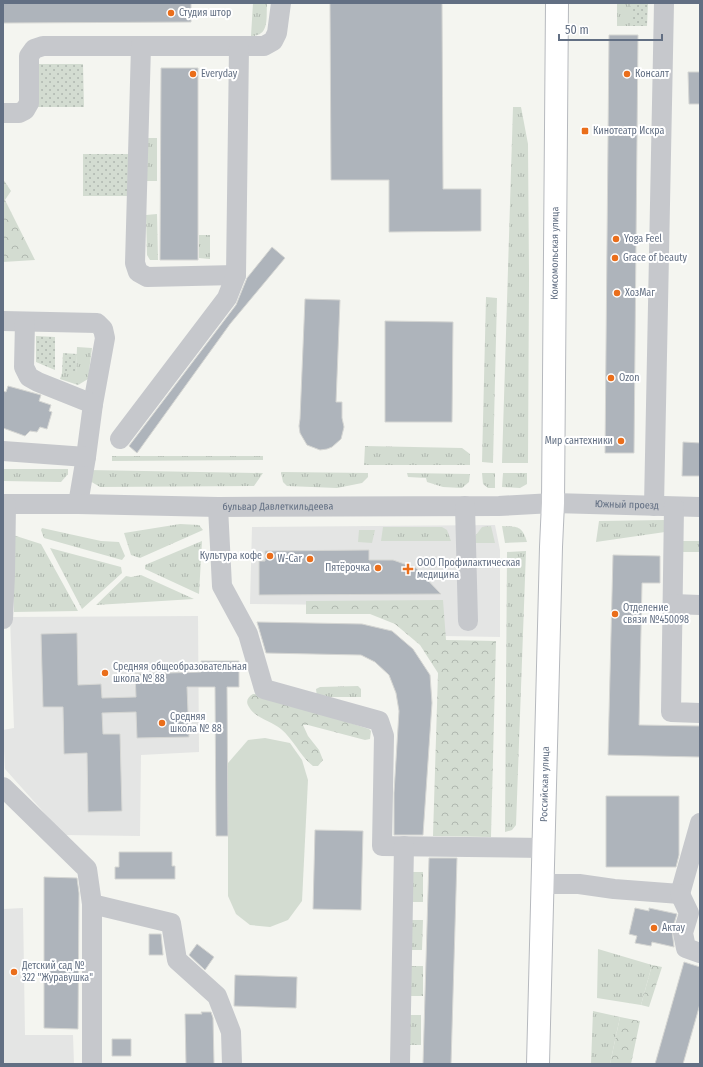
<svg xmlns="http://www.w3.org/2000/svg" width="703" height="1067" font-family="'Fira Sans Condensed',sans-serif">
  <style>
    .built { fill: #e4e5e4 }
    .grass { fill: url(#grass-tufts) }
    .forest { fill: url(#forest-crowns) }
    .park { fill: url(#park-dots) }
    .pitch { fill: #d3dcd1 }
    .building { fill: #aeb4bb; stroke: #d5d6d3 }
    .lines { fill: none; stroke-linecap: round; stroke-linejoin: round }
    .major-casing { stroke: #b6b9be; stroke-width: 24 }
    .minor { stroke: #c6c8cc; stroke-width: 20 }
    .major { stroke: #fff; stroke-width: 22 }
    .poi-dot { fill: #ea6e1b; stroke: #fff; stroke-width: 1.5 }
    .labels { text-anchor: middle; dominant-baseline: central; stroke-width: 4; stroke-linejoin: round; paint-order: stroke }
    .poi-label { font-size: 10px; fill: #626f83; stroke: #fff; text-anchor: start }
    .street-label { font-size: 10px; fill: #626f83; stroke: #fff }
  </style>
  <defs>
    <pattern id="grass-tufts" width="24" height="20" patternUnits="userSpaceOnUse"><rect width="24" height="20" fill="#d3dcd1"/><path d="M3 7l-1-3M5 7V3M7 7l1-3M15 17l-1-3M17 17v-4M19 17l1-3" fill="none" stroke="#afb7af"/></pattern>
    <pattern id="forest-crowns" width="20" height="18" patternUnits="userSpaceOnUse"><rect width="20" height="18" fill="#d3dcd1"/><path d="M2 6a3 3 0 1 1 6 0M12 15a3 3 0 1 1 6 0" fill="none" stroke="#afb7af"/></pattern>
    <pattern id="park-dots" width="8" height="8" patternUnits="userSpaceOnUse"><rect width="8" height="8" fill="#d3dcd1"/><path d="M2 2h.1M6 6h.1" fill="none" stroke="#afb7af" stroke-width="1.8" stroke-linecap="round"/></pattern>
  </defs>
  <rect width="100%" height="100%" fill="#f4f5f0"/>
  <!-- built -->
  <path class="built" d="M495,525l5,25v87l-56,-1 -5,-30 -189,-2 2,-77z
    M198,616l1,136 -58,3 -1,81 -76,-1 -59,-66 -2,-39 11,-2 -4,-111z
    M23,908l2,127h48l1,29h-71v-155z"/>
  <!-- grass -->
  <path class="grass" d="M253,3h14c-1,15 3,33 -16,33z
    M617,3h14v23h-14z
    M513,107h8l7,37 1,134 -1,185h-26z
    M147,138h10v43h-10z
    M157,214l1,46h-8l-3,-5 -1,-40z
    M199,235h11v24l-11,-1z
    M486,297l11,1 -4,165 -11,-1z
    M77,347l15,1 -4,31 -10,6 -18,-6 2,-6h14z
    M365,446l97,2 8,6v11h-106z
    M112,456h151v4l-151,1z
    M3,469h65v5l-7,8 -58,-1z
    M88,470l175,3 -9,13 -154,1 -10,-6z
    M281,472l87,1v4l-6,6 -25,5 -50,-2 -4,-4z
    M407,473l63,1 -1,8 -7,6 -19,-1 -16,-5 -1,-4 -18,-1z
    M482,473h13v15h-7l-5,-4z
    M503,473h24v11l-7,4 -18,-1z
    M665,520v12l-69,10 3,-21z
    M180,524l19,1 4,5 -63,28 -9,-3 -7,-22z
    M491,526l4,17h-21l2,-8 6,-8z
    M502,526c15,1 20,-1 25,16l-22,1z
    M383,527h59l5,3 4,11h-70z
    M42,528l59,13 18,1 6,14 -3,4 -78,-22 -3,-8z
    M359,530h16l-3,13 -14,-1z
    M13,535l28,9 37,67 -64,1z
    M202,541l-3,53 -54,-25v-4z
    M683,541h17v11h-17z
    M50,548l71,19 1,6 -40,36z
    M526,551l-10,274 -4,5 -7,2 2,-280z
    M141,575l53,24 -98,6 30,-29 5,1z
    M358,686l3,3v8h-44l-1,-8 4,-2z
    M411,872h12v30h-13z
    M410,920h13l-1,30h-12z
    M598,949l54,16 -11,40 -44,-7z
    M411,966h12v30h-13z
    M593,1011l27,6 -10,47h-19z
    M408,1015h13v30h-13z"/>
  <!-- forest -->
  <path class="forest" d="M3,179l8,12 -6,9 30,60 -32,2z
    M443,600l3,40 50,1 -5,196 -58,-1 5,-163 -18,-28 -25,-21 -25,-10h-64v-13z
    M253,694h6l110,35 2,2 -1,8 -5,1 -57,-15h-5l5,11 11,14 4,10 -5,6h-5c-13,-10 -19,-26 -32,-37 -10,-8 -26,-11 -32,-22 -4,-6 -1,-10 4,-13z
    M652,965l10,2 -13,40 -8,-2z
    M620,1017l20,4 -9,43h-21z"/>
  <!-- park -->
  <path class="park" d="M631,3h17l-1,23h-16z
    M35,64h48l1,43h-49z
    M83,154h47v42h-47z
    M36,336l19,1v33l-19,-8z
    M63,353l14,1 -1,19h-14z"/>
  <!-- pitch -->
  <path class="pitch" d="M265,738l25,5 12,17 6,20 -6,121 -14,19 -18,7 -20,-2 -14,-11 -8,-18v-133l20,-23z"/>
  <!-- building -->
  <path class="building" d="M3,3h188v19l-188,1z
    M330,3h112l1,186h38v42l-92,1v-52h-58z
    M609,35h29l-4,418h-29z
    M161,68h37v192h-38z
    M688,72h12v32h-11z
    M272,247l13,11 -55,66 -93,129 -8,-7 107,-141 11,-27z
    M305,299l35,1 -4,102h6v16l2,9 -3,12 -9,8 -5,2 -7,1 -13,-5 -7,-12 -1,-7 1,-7z
    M385,321l68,1 -1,100h-67z
    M8,386l33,9 -2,6 12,4 -2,6 3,1 -5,17 -7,-2 -3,5 -7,-1 -5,5 -22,-8v-37l3,1z
    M683,442l17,1v33h-18z
    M369,550v10h24l23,8 25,26 -182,1v-34h6v-10z
    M613,555l47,1v27h-18l-3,142 61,1v31l-92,-2z
    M257,622l105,2 30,7 21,18 17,26 2,28 -9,132h-29v-42l5,-82 -3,-18 -7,-18 -14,-13 -14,-7 -95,-2z
    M77,633l1,52 23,-1 1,14 34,-1 -1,-23 66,-2v-11h38v26h-12l1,149h-12l-1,-149h-28l2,50 -52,1 -1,-26 -34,1 1,21h17l2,77 -34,1 -1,-59 -23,1 -1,-47h-20l-2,-73z
    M606,796h73v59l-3,12h-70z
    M315,830l48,1 -2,79 -48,-1z
    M119,852h53v14h3v13h-60v-12h4z
    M429,858h28l-6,206h-28z
    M44,877l33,1 2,15 -1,136 -34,-1z
    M635,908l14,3v-3l28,6 -5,16 2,17 -22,-5 -1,4 -16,-3 2,-7 -8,-2z
    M149,934h12l2,21h-14z
    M197,944l17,13 -9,13 -16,-15z
    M684,962l16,5v37l-17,60h-28z
    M235,975l62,2 -1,31 -62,-2z
    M201,1012h10l2,6 1,46h-28l-1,-50h17z
    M112,1039h19v17h-19z"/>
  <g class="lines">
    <defs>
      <g id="major">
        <path id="s2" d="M538,1064l13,-517 2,-44 4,-500"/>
      </g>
    </defs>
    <!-- major casing -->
    <use href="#major" class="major-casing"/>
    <!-- minor -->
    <g class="minor">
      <path d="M3,113h16l6,-3 4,-7v-47l5,-7 9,-3h98"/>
      <path d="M236,275l-89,2 -9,-5 -3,-9 6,-217h123l9,-5 4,-8 4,-30"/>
      <path d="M3,321l94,2 6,6 2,9 -12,66 -7,53 -8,47"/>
      <path d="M25,322l-1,45 5,10 9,5 55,22"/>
      <path d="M120,439l107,-141 9,-23 3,-228"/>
      <path d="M3,451l83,6"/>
      <path id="s1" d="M3,504h75l140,3 281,-1 54,-3 147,4"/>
      <path d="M465,506l3,115"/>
      <path d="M654,506l10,-503"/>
      <path d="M218,507l4,79 26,48 16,55 115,32 5,15 -2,110 162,2"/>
      <path d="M674,507l-3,205 29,1"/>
      <path d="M673,604l27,1"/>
      <path d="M3,619l2,-45 1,-70"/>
      <path d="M3,787l84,82 5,35 79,19 6,37 40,36 14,36 1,32"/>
      <path d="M543,884h36l35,5 66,5 20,-71"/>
      <path d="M680,894l9,19 -6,20 3,15 14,5"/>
      <path d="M92,904v160"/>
      <path d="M400,1064l4,-218"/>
    </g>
    <!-- major -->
    <use href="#major" class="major"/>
  </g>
  <!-- markers -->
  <g class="poi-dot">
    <circle cx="171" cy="13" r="4"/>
    <circle cx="193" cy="74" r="4"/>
    <circle cx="627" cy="74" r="4"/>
    <rect x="581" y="127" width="8" height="8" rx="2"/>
    <circle cx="616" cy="239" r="4"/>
    <circle cx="615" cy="258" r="4"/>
    <circle cx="617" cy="293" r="4"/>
    <circle cx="611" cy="378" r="4"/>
    <circle cx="621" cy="441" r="4"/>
    <circle cx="270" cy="556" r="4"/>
    <circle cx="310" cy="559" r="4"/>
    <circle cx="378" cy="568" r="4"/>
    <path d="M406 563h4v4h4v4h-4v4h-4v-4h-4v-4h4z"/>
    <circle cx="615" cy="614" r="4"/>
    <circle cx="105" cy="673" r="4"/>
    <circle cx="162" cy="723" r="4"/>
    <circle cx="654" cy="928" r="4"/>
    <circle cx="14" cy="972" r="4"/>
  </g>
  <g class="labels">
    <!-- poi labels -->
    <g class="poi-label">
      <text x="179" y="13">Студия штор</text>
      <text x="201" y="74">Everyday</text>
      <text x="635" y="74">Консалт</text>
      <text x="593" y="131">Кинотеатр Искра</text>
      <text x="624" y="239">Yoga Feel</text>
      <text x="623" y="258">Grace of beauty</text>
      <text x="625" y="293">ХозМаг</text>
      <text x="619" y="378">Ozon</text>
      <text x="613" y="441" text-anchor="end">Мир сантехники</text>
      <text x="262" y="556" text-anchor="end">Культура кофе</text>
      <text x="302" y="559" text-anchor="end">W-Car</text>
      <text x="417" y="563">ООО Профилактическая<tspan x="417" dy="12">медицина</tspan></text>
      <text x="370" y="568" text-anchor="end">Пятёрочка</text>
      <text x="623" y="608">Отделение<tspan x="623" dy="12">связи №450098</tspan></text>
      <text x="113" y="667">Средняя общеобразовательная<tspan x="113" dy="12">школа № 88</tspan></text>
      <text x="170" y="717">Средняя<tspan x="170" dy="12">школа № 88</tspan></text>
      <text x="662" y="928">Актау</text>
      <text x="22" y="966">Детский сад №<tspan x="22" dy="12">322 "Журавушка"</tspan></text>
    </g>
    <!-- street labels -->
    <g class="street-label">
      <text stroke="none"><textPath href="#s2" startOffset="811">Комсомольская улица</textPath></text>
      <text stroke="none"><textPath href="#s1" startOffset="624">Южный проезд</textPath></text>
      <text stroke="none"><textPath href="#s1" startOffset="275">бульвар Давлеткильдеева</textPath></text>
      <text stroke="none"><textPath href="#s2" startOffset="280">Российская улица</textPath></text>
    </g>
  </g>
  <!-- border -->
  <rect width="703" height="1067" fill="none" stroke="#626f83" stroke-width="8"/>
  <!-- scale -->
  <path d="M559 34v6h103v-6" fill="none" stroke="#626f83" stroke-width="2"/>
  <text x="565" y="34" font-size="12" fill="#626f83" stroke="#ffffff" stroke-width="3" paint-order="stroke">50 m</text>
</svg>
